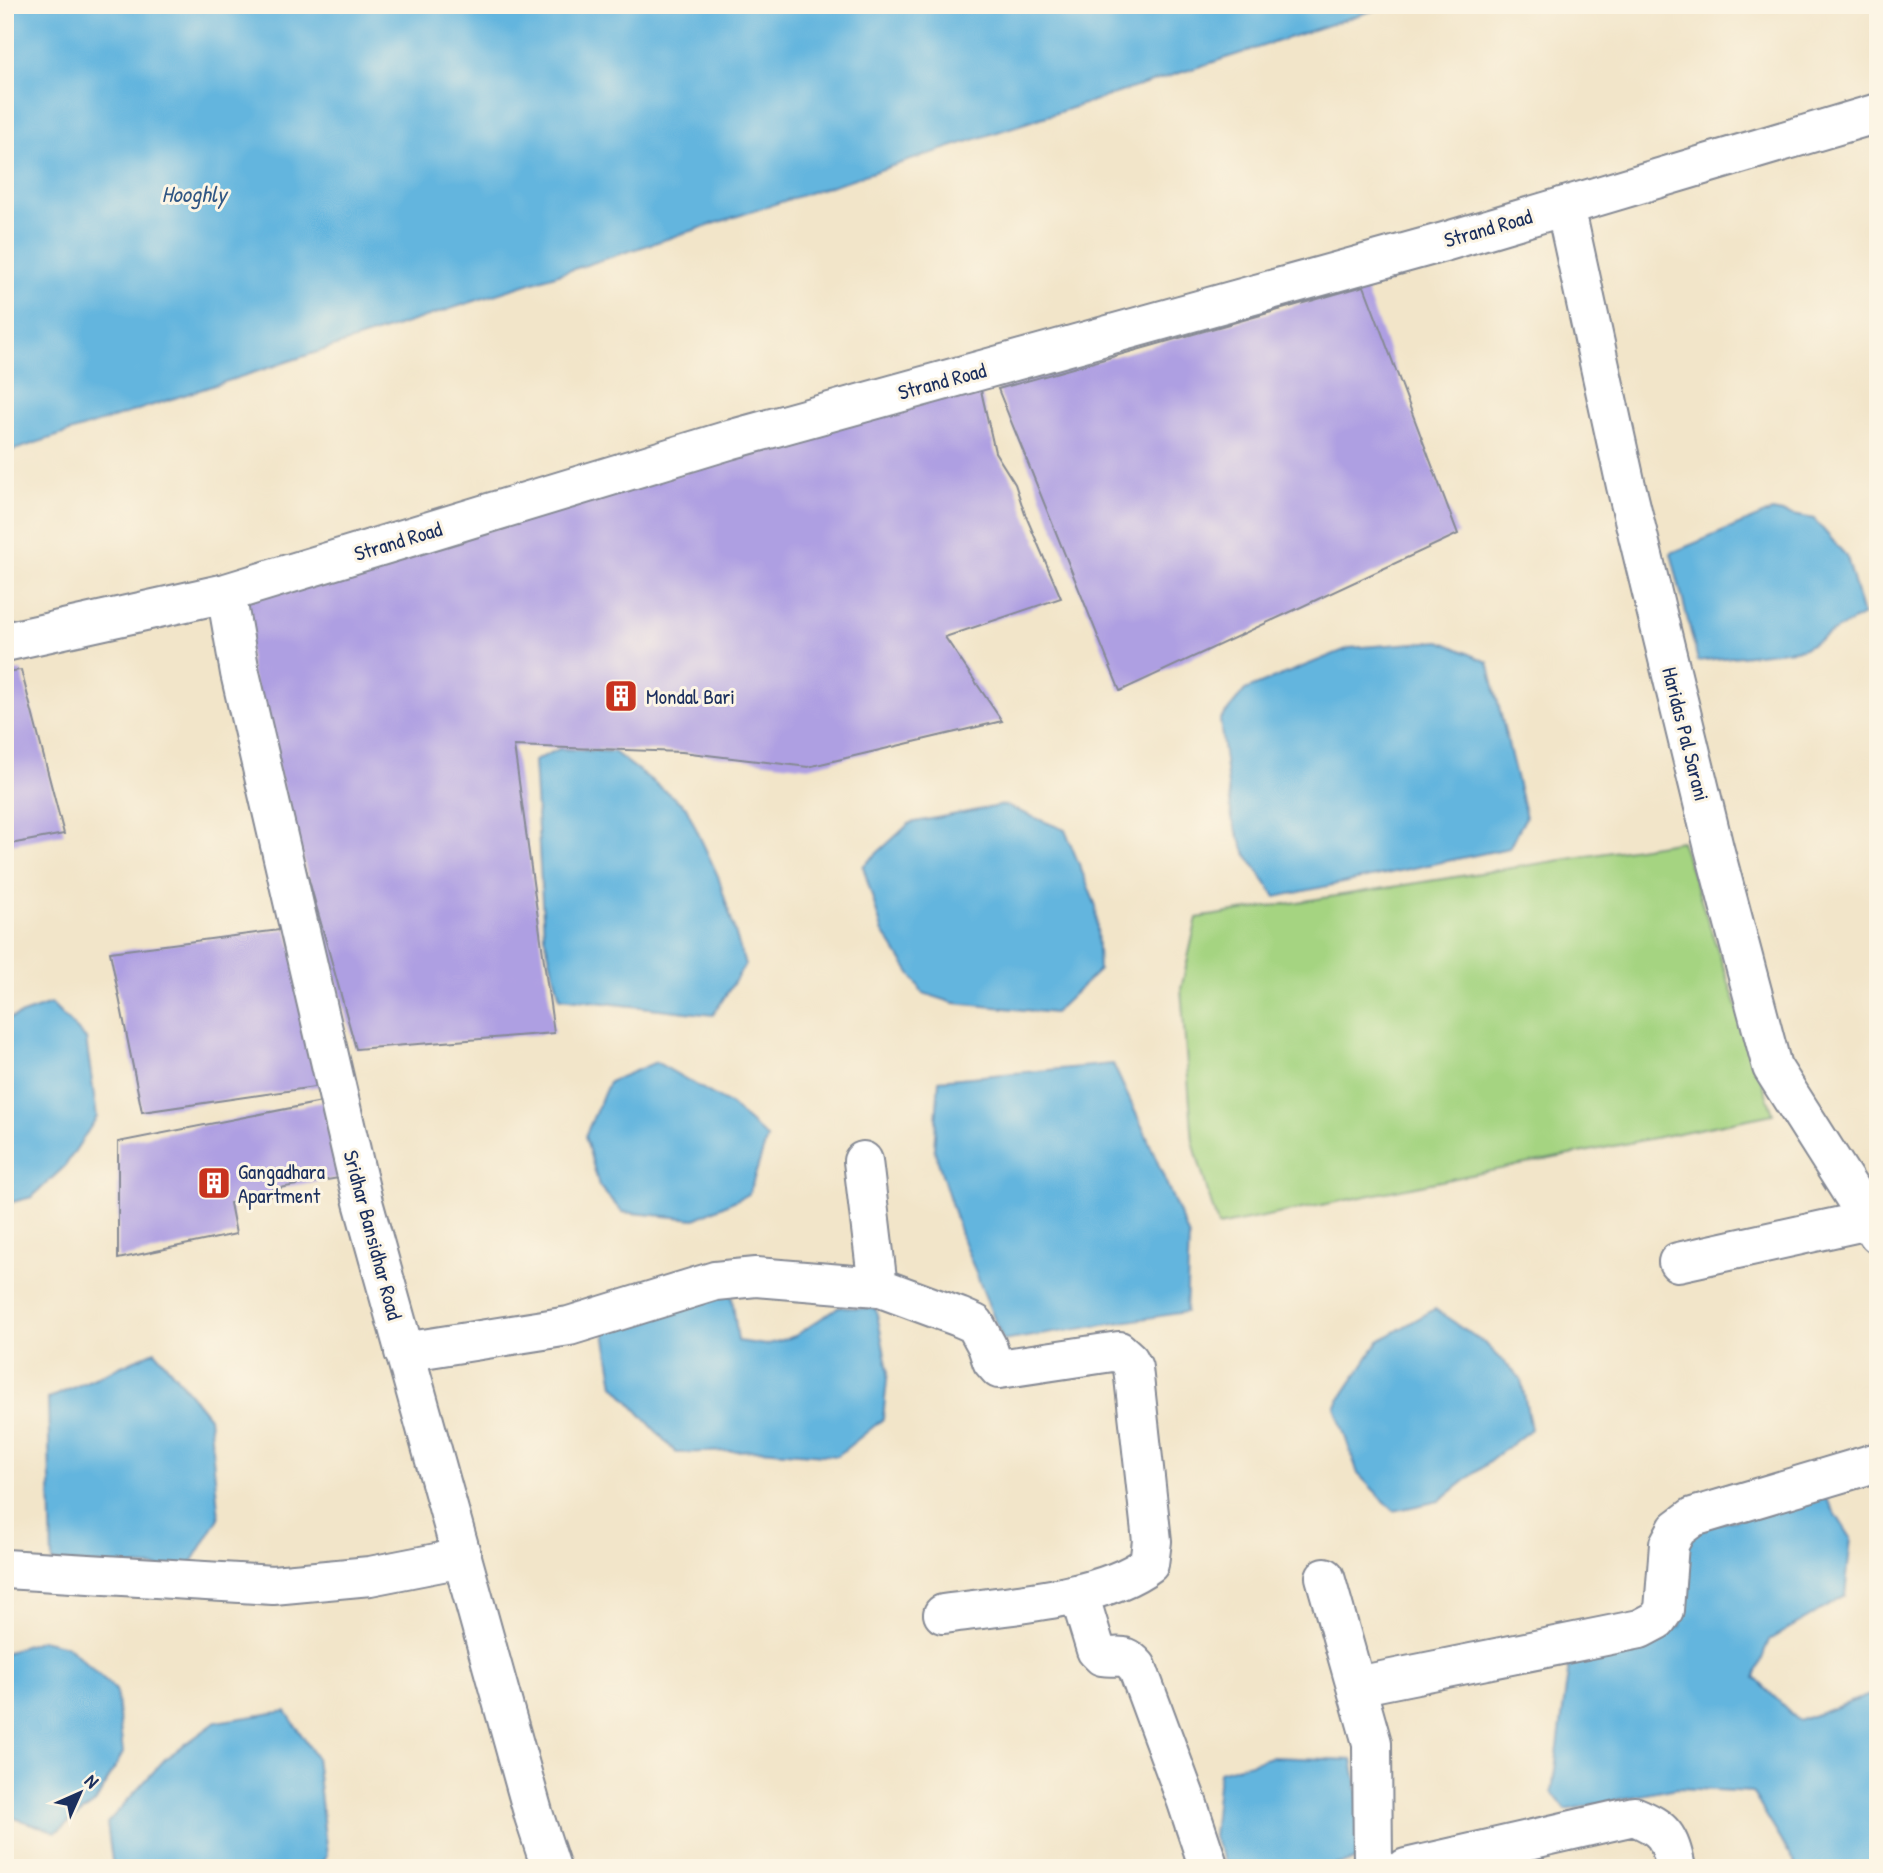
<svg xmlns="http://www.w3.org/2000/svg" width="1883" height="1873" font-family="'Patrick Hand',sans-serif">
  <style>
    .green { fill: #a5d481; stroke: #608270; stroke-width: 2 }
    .water { fill: #63b5de; stroke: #3f729e; stroke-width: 2 }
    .building { fill: #ae9fe2 }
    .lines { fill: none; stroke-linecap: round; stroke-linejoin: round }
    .street-casing { stroke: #868a94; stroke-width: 42 }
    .secondary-casing { stroke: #868a94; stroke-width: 42 }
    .street { stroke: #fff; stroke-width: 38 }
    .secondary { stroke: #fff; stroke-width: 38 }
    .labels { text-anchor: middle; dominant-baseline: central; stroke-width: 6; stroke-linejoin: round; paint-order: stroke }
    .street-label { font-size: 21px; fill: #1b2f5e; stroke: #fcf5e5 }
    .poi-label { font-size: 21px; fill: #1b2f5e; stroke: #fcf5e5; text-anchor: start }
    .water-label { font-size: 23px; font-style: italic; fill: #315784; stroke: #fcf5e5 }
  </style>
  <rect width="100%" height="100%" fill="#fcf5e5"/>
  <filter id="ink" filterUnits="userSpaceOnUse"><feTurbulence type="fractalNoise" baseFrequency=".0143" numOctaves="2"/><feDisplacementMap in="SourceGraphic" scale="14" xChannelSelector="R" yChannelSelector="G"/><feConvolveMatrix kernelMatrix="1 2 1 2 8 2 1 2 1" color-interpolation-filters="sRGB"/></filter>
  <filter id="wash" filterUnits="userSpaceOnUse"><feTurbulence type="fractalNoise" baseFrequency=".00686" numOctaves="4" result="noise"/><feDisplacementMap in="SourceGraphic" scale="28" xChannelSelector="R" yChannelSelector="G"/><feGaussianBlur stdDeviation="1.57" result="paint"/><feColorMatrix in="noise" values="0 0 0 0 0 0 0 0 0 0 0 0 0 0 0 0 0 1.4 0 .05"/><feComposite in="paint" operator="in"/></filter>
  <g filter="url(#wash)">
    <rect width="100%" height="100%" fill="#f2e5c9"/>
    <!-- green -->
    <path class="green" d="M1681,841l92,273 -555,112 -25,-84 -12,-153 16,-71z"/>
    <!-- water -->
    <path class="water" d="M5,5h1385l-1385,448z
      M1772,511l42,8 33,38 16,58 -61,34 -104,12 -27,-108z
      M1440,641l48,21 38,155 -17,31 -233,49 -30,-43 -14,-35 -12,-99 25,-30 104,-42z
      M559,749l55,3 72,55 32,69 27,89 -32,50 -153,-17 -16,-63 -10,-174z
      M1004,805l61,25 31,76 3,64 -45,43 -100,-10 -31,-10 -41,-63 -19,-64 47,-43z
      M51,1004l35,35 11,78 -32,49 -33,31 -27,7v-184z
      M656,1062l75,43 36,33 -18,56 -54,25 -73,-7 -23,-26 -14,-50 24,-54z
      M1113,1064l33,71 43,102 -3,75 -183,29 -41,-103 -28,-89 5,-69z
      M729,1275l9,66 28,4 29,-9 43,-29 38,2 12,61 -5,49 -46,37 -78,-6 -83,3 -62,-68 -10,-58z
      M1435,1309l52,36 34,34 10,50 -92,72 -45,10 -36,-37 -23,-67 44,-66z
      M155,1351l54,66 10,101 -31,51 -136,-7 -4,-163z
      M1825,1497l26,41 -6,58 -76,44 -14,38 44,43 79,-29v176h-80l-46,-76 -75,-4 -111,22 -14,-18 17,-127 112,-39 6,-95z
      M41,1640l26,6 49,44 7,63 -28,50 -39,29 -51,-17v-162z
      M286,1711l30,46 11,98 -9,13h-205l-6,-45 58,-64 51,-37z
      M1271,1757l81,3 12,62 -5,37 -36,9h-95l-15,-31 6,-65z"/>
    <g id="blocks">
      <!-- building -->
      <path class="building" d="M1364,286l94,248 -338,157 -122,-302z
        M980,386l15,66 20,32 10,30 36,84 -116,39 57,84 -194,46 -126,-15 -168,-6 40,287 -198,16 -105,-377 -6,-71z
        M21,670l43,164 -59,11v-173z
        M287,929l41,156 -186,27 -32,-160z
        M332,1100l13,77 -72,12 -1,6 -42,8 6,31 -118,25v-117z"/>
    </g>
  </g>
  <g filter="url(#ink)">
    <use href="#blocks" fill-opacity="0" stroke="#868a94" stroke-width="2"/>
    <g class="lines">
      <defs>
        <path id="street" d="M1565,206l61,280 88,362 58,219 106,167
          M863,1161l15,126
          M1678,1262l191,-42
          M404,1352l165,-26 146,-45 41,-4 122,10 81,30 16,7 12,22 5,15 7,8 120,-18 10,9 4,8 19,173 -3,23c-47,36 -146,41 -206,50
          M5,1569l268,16 97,-9 92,-18
          M1325,1577l47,166 1,125
          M1079,1594l17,56 6,6c17,3 21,-5 35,11l50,135 22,66
          M1357,1686l283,-57 17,-9 7,-10 5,-66 8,-15 16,-12 185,-55
          M1406,1868l228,-52c31,13 35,20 42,52"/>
        <path id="secondary" d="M226,593l14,80 123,529 171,614 17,52
          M5,642l221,-49 503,-153 715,-198 434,-129"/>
      </defs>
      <!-- street casing -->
      <use href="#street" class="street-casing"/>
      <!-- secondary casing -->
      <use href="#secondary" class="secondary-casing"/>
      <!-- street -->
      <use href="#street" class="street"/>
      <!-- secondary -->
      <use href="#secondary" class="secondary"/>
    </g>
  </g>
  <!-- icons -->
  <defs>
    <symbol id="building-square" viewBox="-11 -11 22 22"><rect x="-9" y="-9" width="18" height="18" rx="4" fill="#c8321e" stroke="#fcf5e5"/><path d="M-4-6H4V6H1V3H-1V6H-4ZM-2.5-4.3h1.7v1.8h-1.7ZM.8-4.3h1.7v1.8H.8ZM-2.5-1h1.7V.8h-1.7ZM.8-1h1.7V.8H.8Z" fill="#fff"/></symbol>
  </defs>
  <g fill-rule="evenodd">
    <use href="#building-square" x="602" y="677" width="38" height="38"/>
    <use href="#building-square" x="195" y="1164" width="38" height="38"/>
  </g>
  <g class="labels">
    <!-- street labels -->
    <g class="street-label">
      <text transform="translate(1488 228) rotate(-16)">Strand Road</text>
      <text transform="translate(942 381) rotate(-15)">Strand Road</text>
      <text transform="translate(398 541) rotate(-17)">Strand Road</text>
      <text transform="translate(1686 734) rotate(76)">Haridas Pal Sarani</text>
      <text transform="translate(373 1235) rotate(75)">Sridhar Bansidhar Road</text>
    </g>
    <!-- poi labels -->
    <g class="poi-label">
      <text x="646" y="696">Mondal Bari</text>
      <text x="238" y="1171">Gangadhara<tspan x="238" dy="24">Apartment</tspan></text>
    </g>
    <!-- water labels -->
    <g class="water-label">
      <text x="194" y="193">Hooghly</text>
    </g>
  </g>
  <!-- margin -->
  <rect width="1883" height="1873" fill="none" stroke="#fcf5e5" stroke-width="28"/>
  <!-- north arrow -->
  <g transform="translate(80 1793) rotate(45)" stroke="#fcf5e5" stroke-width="5" paint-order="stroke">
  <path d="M0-5L12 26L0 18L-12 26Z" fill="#1b2f5e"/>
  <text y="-10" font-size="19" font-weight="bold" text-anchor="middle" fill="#1b2f5e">N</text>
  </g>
</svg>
